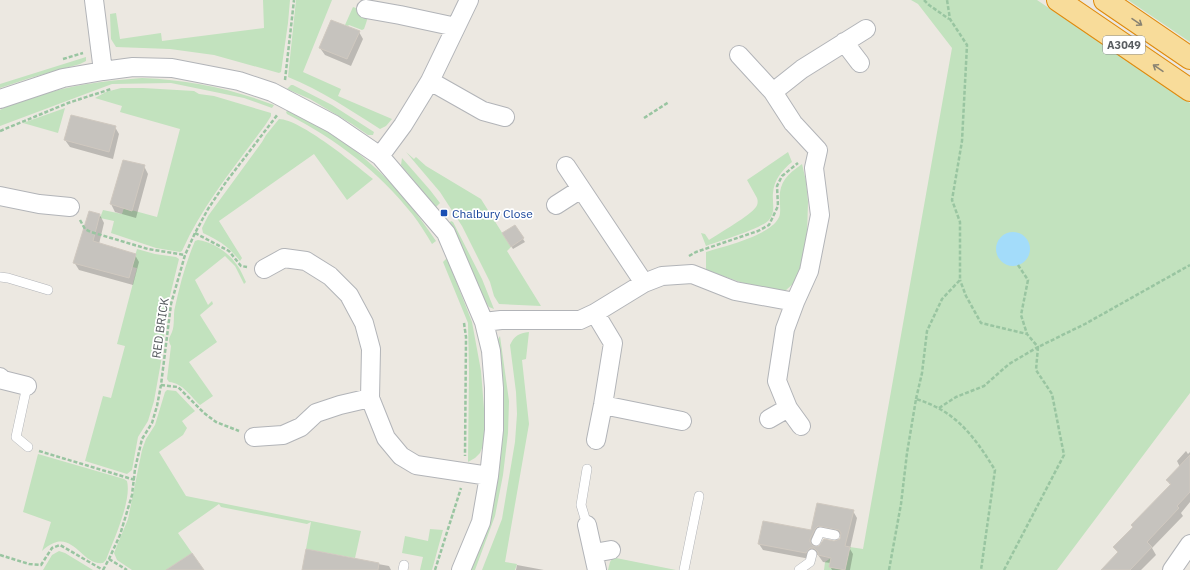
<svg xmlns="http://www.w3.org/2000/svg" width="1190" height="570" font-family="'IBM Plex Sans',sans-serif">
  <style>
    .green { fill: #c2e2be }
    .water { fill: #a3dcfa }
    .shadow { fill: #0003; fill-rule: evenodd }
    .building { fill: #c6c3be; stroke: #d0c9c0; fill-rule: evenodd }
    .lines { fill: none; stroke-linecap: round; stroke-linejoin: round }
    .service-casing { stroke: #b2b4b8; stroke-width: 10 }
    .minor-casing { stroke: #b2b4b8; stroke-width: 20 }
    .trunk-casing { stroke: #df8a0d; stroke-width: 24 }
    .path { stroke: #99c5a1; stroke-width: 2.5; stroke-dasharray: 4 2; stroke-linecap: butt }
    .service { stroke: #fff; stroke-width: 9 }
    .minor { stroke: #fff; stroke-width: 18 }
    .trunk { stroke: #f8dc9a; stroke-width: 22 }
    .oneway { stroke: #898372 }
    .transit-dot { fill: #1a4fb4; stroke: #fff; stroke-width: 1.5 }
    .labels { text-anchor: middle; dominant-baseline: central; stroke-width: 3.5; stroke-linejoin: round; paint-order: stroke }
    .shield { fill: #fff; stroke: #8b8e90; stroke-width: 1 }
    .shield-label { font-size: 11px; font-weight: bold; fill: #595d61 }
    .transit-label { font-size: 12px; fill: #164399; stroke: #fff; text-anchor: start }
    .street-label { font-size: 12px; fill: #595d61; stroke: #fff }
  </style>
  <rect width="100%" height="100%" fill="#ece8e1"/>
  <!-- green -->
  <path class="green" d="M263,0h27l-2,23 -7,49 -2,1 -65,-18 -44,-6 -54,-2 -5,-8 -1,-25 6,-1 4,26 41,-6 1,8 102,-13z
    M296,0h36l-29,72 38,17 -3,7 54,23 -6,7 -6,3c-30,-19 -59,-39 -92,-52z
    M911,0h126l153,103v290l-133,177h-233l1,-8 6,-4 -2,9 16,3 5,-23 13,2 89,-501 -34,-44z
    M1128,0h62v42z
    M353,7c16,6 17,6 11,22l-2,1 -13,-5 -1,1 -3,-1z
    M86,57v4l-6,3 -50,14 -30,10v-4z
    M142,78c47,2 87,10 132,27l-2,3 -28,-10 -73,-15 -59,1 -112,42v-16c10,-6 21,-9 32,-12 36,-13 71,-17 110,-20z
    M291,85h2l39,20 42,27 -1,3h-5l-16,-11 -42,-25 -23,-10z
    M121,88h22l51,3 5,3 15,2 57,17v3l-5,8c-30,41 -63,80 -84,127l-2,1 -24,-4 -45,-15 3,-12 -14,-3 3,-8 19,4 2,-6 33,9 23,-88 -60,-17 2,-6 -27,-8 11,-6z
    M65,108l-7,25 -35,-10z
    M288,110c66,31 108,71 148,131l-4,3c-6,-10 -12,-20 -19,-29 -35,-44 -76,-75 -126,-101l-1,-2z
    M279,119c21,0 77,46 94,60l-26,21 -33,-46 -95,67 23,37 -2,3c-13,-16 -19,-19 -37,-28l-1,-5 6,-12 54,-74 4,-7z
    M406,152l8,7 2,-2 10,9 55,33 30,48 -4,4 34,55 -42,-2 -5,-8 -4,-14 -28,-56 -22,-34z
    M788,152l4,10c-10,8 -18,18 -19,31 -1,10 3,18 -4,27 -8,9 -49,21 -63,26l-5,-13 4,1 4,6c9,-6 42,-25 47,-33 2,-3 2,-6 1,-9l-10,-18z
    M402,158l28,32 10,13 -4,4 -35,-42z
    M802,164l4,17 2,21 -1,34 -8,38 -5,9 -9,8 -10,1 -32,-9 -37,-13v-18c19,-6 62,-16 72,-33 3,-4 2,-10 2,-15 -2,-20 5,-28 22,-40z
    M451,221l2,1 29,57 12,30 -5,-2 -6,-9 -17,-41 -18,-33z
    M198,240c15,2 31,13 39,25 4,5 6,11 9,17l-2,2 -9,-18 -10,-10 -30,24 13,25 4,-4 1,3 -13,11 17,27 -28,20 24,34 -13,9c-9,-8 -17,-22 -31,-23l-2,-3 4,-33c-4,-7 -1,-9 1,-14 3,-7 1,-18 3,-25 5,-23 11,-45 20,-66z
    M137,249l18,5 21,3 3,2 -11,45 -7,58 -7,39 -6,20 -10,16 -6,33 -5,4 -42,-13 18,-65 8,2 14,-52 -8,-2 20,-76 -5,-1z
    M447,258l25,64 9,49 4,50 -1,22 -4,10 -5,5 -7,4 1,-91 -1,-48 -25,-61z
    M529,332l-3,27 -4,1 7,64 -24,138 12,2 -2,6h-33l20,-51 13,-77 2,-28 -1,-22 -6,-47c4,-9 9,-12 19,-13z
    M500,336l9,65 -1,32 -5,42 -8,41 -20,54h-6l21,-55 9,-41 4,-40 1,-33 -7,-60z
    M167,390l9,1 19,20 -13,10 5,7 -4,7 -24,17 27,44 175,35 -6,27 -49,-9 5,-27 -4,2 -86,-17 -2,-3 -41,29 14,20 -26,17h-34l-15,-10 -3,-7 14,-34 14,-69 4,-11 9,-14 10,-33z
    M38,454l86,25 3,2c5,20 -14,60 -21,79l-3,3c-23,3 -31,-40 -61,-12l9,-29 -28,-10z
    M430,529l13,1 -11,40h-12l3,-13 -21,-4 3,-17 23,5z
    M59,551l6,2 28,17h-50l9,-15z
    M616,558l60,12h-68l2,-8 2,-3z"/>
  <!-- water -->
  <path class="water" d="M996 249a17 17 0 1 1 34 0a17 17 0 1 1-34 0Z"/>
  <!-- shadow -->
  <path class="shadow" d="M359,32l4,7 -12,27 -26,-11 -5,-7z
    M115,127l4,7 -6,25 -43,-12 -5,-7z
    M123,161l21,5 4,8 -12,44 -21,-6 -4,-8z
    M100,215l4,8 -5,21 36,11 4,7 -6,23 -54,-15 -5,-8z
    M503,233l20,6 2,3 -12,7z
    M1186,451l2,3 2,-2v50l-9,11 2,3 -31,32 4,7 -15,15h-39l16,-17 -4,-6 20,-19 37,-42 -4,-6 13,-13 -3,-6z
    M818,505l35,6 4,7 -7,31 3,5 -3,16h-18l-2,-4 1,-3 -8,-1 -5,-7h-4l-4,4 -47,-9 -4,-6 53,-13zM822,532l20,5 -4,5 -24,6 4,-12z
    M307,551l82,15 2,4h-88z
    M517,565l27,5h-28z"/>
  <!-- building -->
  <path class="building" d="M331,20l29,11 -13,28 -28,-11z
    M71,115l45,11 -7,26 -45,-12z
    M123,160l22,5 -13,46 -22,-7z
    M89,211l11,3 -7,27 43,13 -7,24 -56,-15z
    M515,225l9,13 -13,9 -9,-14z
    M1190,455v37l-13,14 2,2 -32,34 5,5 -22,23h-29l17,-18 -5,-5 20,-20 -2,-2 40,-41 -5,-4z
    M817,503l37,7 -9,36 5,1 -5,23 -16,-3 2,-9 -13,-3v-3l-4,-4h-4l-4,5 -48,-9 5,-23 48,9zM818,526l21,4 2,3 -1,6 -6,2 -10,-2 -5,7h-6l-3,-4v-3l5,-10z
    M306,549l73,14 -1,7h-76z
    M192,553l12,17h-38z"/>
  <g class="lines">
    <defs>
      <path id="service" d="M0,277l8,1 40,12
        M27,386l-11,51 12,10
        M587,525l-6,-20 6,-36
        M816,541l4,-9 15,3
        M403,570l1,-5
        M684,570l15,-74
        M799,570l11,-8 2,-8"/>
      <path id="minor" d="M94,0l9,71
        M366,9l34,6 56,12
        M844,42l16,21
        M739,55l34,37 20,31 25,27 -4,18 6,47 -11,56 -14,31 -10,27 -8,52 11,27 13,18
        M430,81l53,30 22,6
        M773,92l29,-23 64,-40
        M0,99l63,-21 40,-7 30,-4 39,1 67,13 33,11 61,32 47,32 66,77 38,89 7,29 3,37v42l-5,46 -8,46 -20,48
        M380,156l23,-31 27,-44 39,-81
        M566,166l78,117
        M0,196l39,8 31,3
        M556,205l25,-16
        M264,269l20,-11 22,3 24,15 19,19 15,28 7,26 -1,49 16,40 15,18 15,9 73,11
        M595,313l18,30 -10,62 -7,35
        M484,322l17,-2h79l15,-7 49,-30 18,-7 30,-2 43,17 60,11
        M0,377l3,3 24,6
        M603,405l79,16
        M769,419l19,-11
        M254,437l29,-2 18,-8 15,-14 24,-8 30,-7
        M587,525l10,45
        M594,553l17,-3
        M1172,570l18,-26"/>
      <path id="trunk" d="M1058,0l132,90
        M1105,0l85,58"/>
    </defs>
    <!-- service casing -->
    <use href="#service" class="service-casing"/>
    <!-- minor casing -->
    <use href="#minor" class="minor-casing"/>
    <!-- trunk casing -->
    <use href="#trunk" class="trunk-casing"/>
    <!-- path -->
    <path class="path" d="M924,0l5,5 20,14
      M63,59l20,-6
      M285,80l9,-80
      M644,118l25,-16
      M0,131l68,-28 43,-14
      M80,220l5,9 6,3 57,17 37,6
      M195,233l34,18 12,15 6,1
      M689,256l7,-4 62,-21 11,-6 9,-19 -1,-20 5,-10 16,-13
      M1018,265l10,15 -7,35 6,19
      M464,323l2,14 -1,119
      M161,385l17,2 26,26 12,9 23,9
      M916,399l6,-26 5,-42 15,-32 18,-19v-58l-8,-22 10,-59 5,-96 -17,-26 -3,-19
      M939,408l17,-11 28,-11 25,-22 29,-17 -11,-13 -46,-11 -15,-27 -6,-16
      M39,451l96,29
      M0,555l29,9 12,1 11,-17 8,-3 43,25
      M109,559l18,11
      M103,570l6,-11 11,-24 12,-40 3,-26 7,-30 10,-16 5,-17 4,-21 10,-81 14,-49 10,-22 13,-24 18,-27 52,-68
      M435,570l26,-82
      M889,570l12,-66 6,-51 9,-54c40,12 58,37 79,71l-14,100
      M1004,570l60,-115 -12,-61 -16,-24 2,-23 47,-23 105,-59"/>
    <!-- service -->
    <use href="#service" class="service"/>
    <!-- minor -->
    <use href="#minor" class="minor"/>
    <!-- trunk -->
    <use href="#trunk" class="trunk"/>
  </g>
  <!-- one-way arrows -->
  <defs><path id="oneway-shaft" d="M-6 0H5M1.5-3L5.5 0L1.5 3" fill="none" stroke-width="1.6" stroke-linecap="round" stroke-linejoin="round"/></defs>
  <g class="oneway">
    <use href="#oneway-shaft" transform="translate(1137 22) rotate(34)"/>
    <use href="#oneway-shaft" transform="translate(1158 68) rotate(-146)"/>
  </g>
  <!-- markers -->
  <rect class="transit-dot" x="440" y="209" width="8" height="8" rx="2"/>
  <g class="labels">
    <!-- shield labels -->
    <rect class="shield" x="1103" y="36" width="42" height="18" rx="3"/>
    <g class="shield-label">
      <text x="1124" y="45">A3049</text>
    </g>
    <!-- transit labels -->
    <g class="transit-label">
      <text x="452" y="213">Chalbury Close</text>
    </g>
    <!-- street labels -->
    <g class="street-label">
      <text transform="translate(160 328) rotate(-82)">RED BRICK</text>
    </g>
  </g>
</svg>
